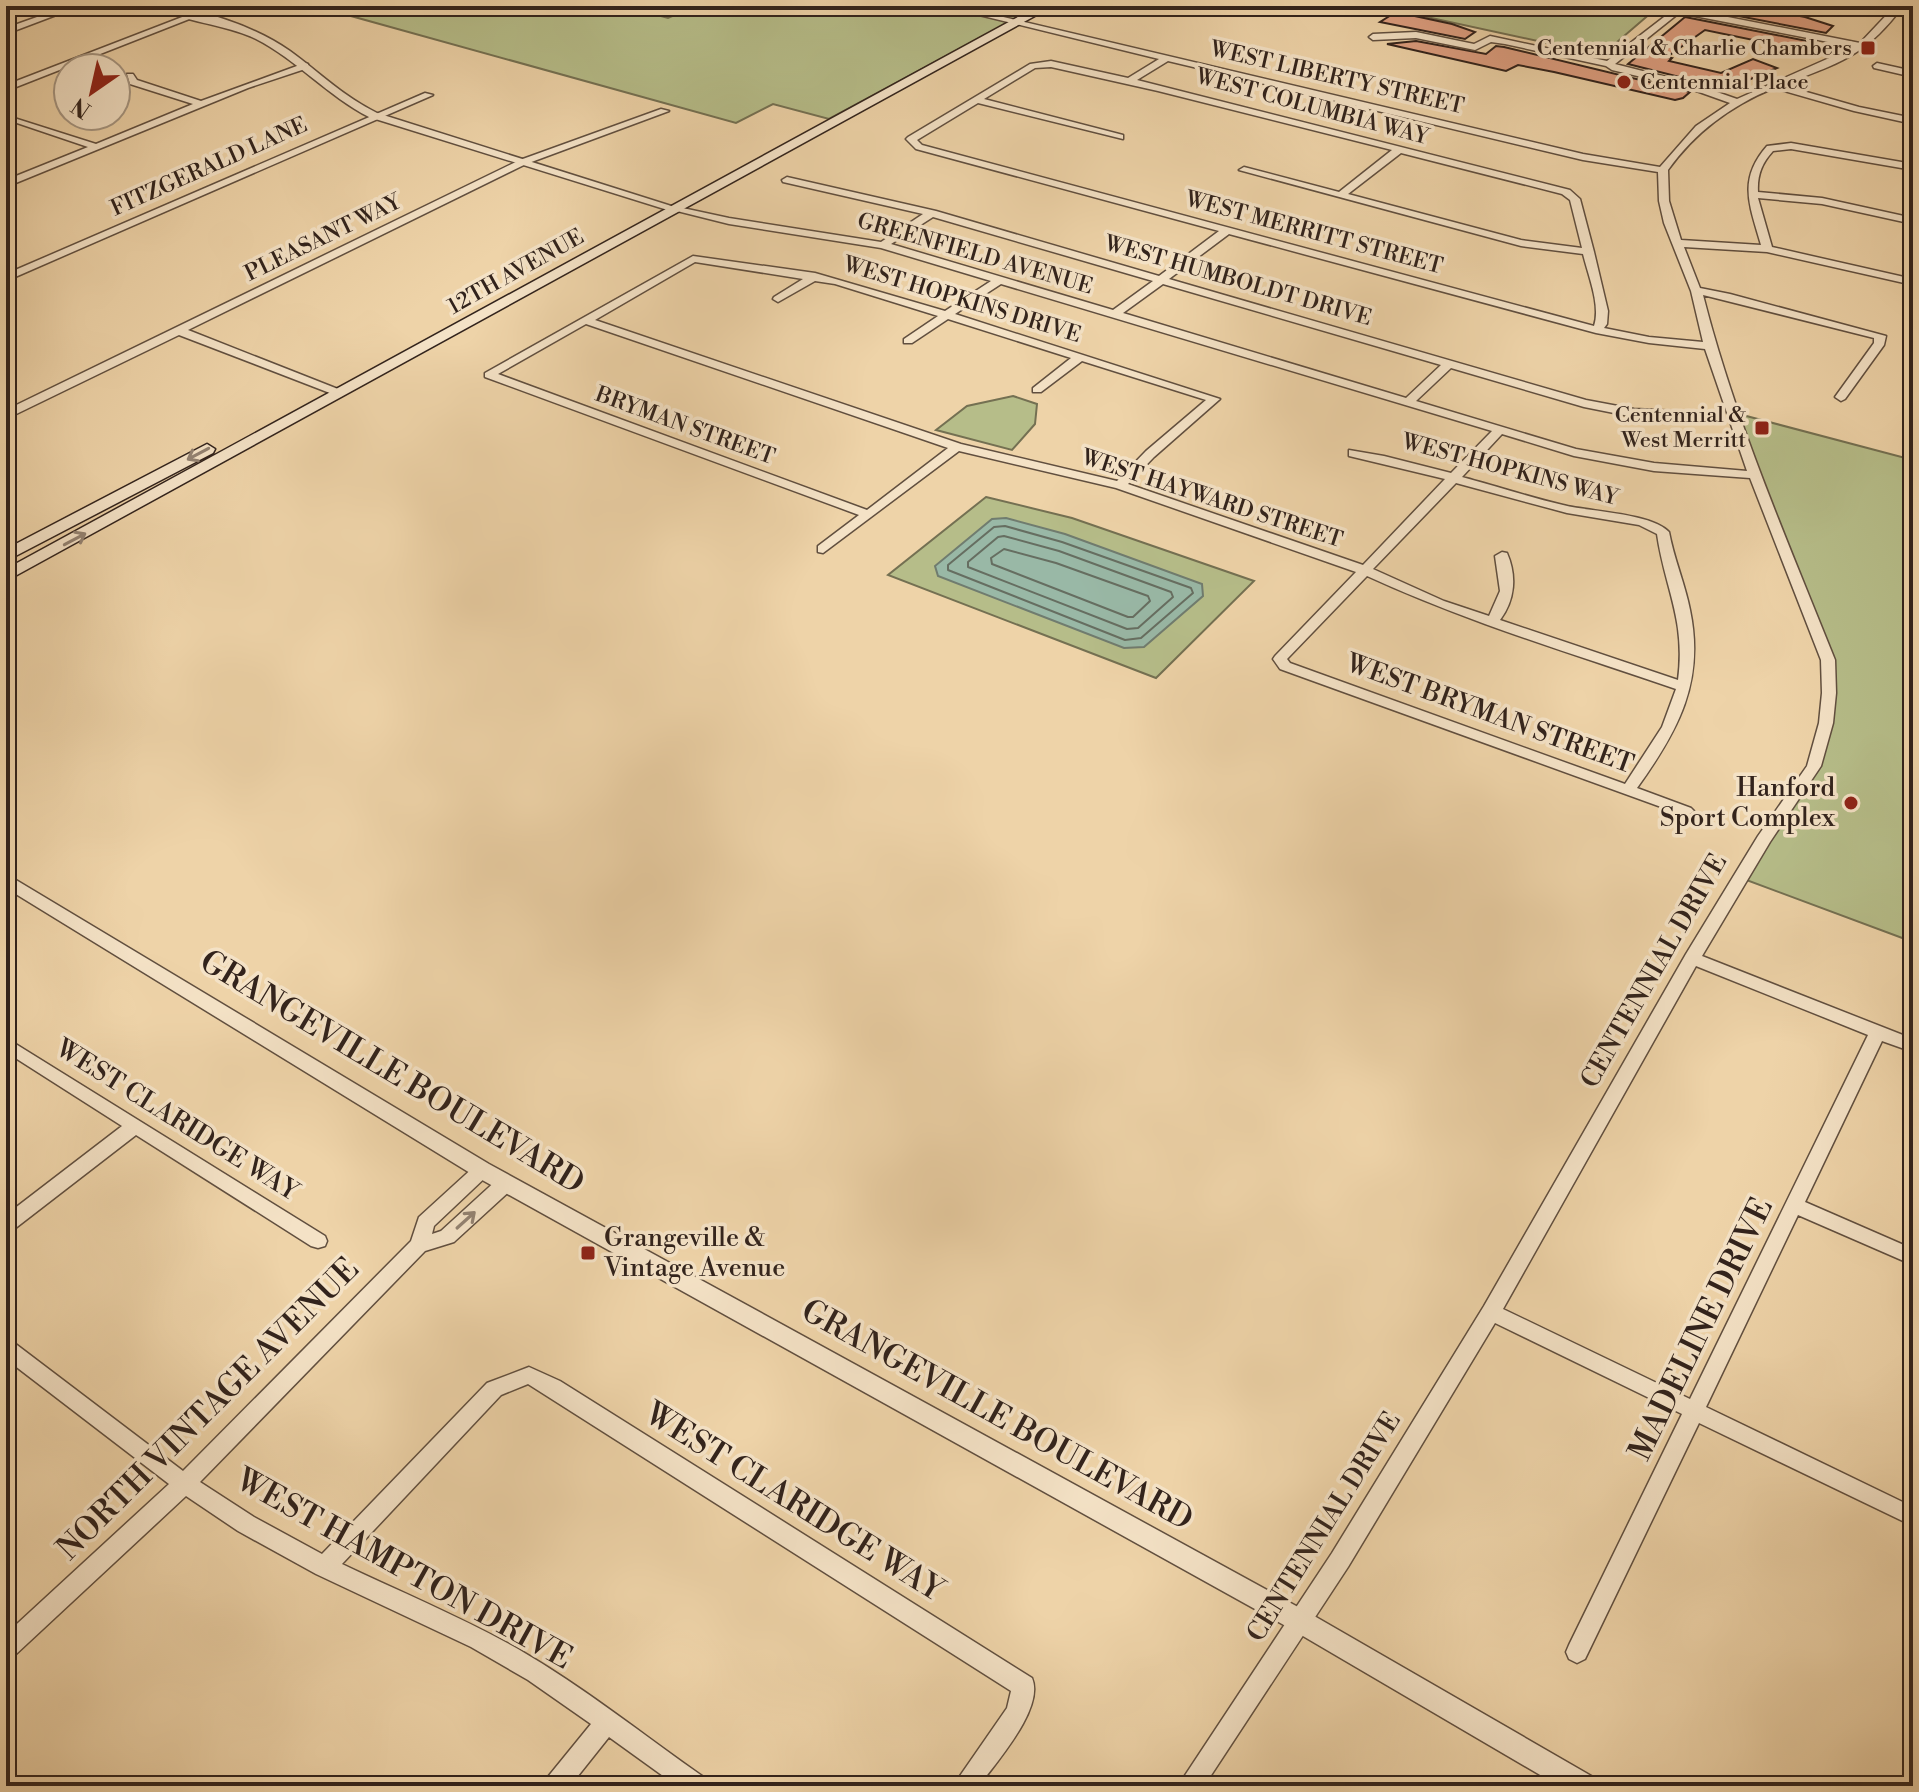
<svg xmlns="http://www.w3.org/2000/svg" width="1919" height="1792" font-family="'Libre Bodoni',serif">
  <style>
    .green { fill: #b6bd89; stroke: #747052; stroke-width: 2 }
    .water { fill: #99b8a6; stroke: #707c6f; stroke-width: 2 }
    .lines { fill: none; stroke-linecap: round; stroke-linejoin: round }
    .shore { stroke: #666e61; stroke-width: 2 }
    .building { fill: #de9f81; stroke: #32231c; stroke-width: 2 }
    .minor-casing { stroke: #614f3f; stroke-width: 3 }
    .tertiary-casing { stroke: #614f3f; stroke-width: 3 }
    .secondary-casing { stroke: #32231c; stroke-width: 3 }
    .minor { fill: #f4e2c6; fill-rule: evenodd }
    .tertiary { fill: #f4e2c6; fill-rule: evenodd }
    .secondary { fill: #f4e2c6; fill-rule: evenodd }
    .oneway { stroke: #938271 }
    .poi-dot { fill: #8f2418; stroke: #f4e2c6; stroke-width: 3 }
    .labels { text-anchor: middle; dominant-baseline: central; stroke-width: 7; stroke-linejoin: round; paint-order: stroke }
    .far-poi-label { font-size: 22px; fill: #32231c; stroke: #f4e2c6; text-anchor: end }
    .far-street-label { font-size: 22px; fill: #32231c; stroke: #f4e2c6 }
    .street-label { font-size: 26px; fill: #32231c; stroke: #f4e2c6 }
    .poi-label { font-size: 26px; fill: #32231c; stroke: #f4e2c6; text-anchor: end }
    .near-street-label { font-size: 32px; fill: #32231c; stroke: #f4e2c6 }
  </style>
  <rect width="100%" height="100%" fill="#eed3a8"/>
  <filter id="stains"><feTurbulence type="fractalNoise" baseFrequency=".0025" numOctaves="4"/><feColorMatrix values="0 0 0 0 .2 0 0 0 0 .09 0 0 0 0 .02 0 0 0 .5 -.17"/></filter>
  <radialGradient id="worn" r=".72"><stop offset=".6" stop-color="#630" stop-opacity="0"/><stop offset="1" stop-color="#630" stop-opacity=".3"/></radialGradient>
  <!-- green -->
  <path class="green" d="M346,6h278l44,12 27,-12h344l-210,113 -56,-15 -37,19 -403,-112z
    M1376,6h283l-57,49z
    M1013,396l24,8 -2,20 -23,26 -76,-20 31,-24z
    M1735,413l178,47v482l-172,-64 73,-112 13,-106z
    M986,497l86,21 182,63 -98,97 -268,-103z"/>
  <!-- water -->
  <path class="water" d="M1006,518l59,16 137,50 1,12 -59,51 -20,1 -186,-72 -3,-10 57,-47z"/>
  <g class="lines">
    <!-- shore -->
    <path class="shore" d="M1005,526l57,16 129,46 2,5 -52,45 -16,2 -177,-70v-5l46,-38z
      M1004,536l55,15 112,41 2,5 -35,31 -11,1 -159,-62v-5l30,-25z
      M1004,549l52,14 92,33 2,5 -17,16h-5l-136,-53 -1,-6z"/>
  </g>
  <!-- building -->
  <path class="building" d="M1700,6h49l56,11 28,9 -7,7 -129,-25z
    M1396,12l56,12 23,8 -10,7 -85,-17z
    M1685,17l132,26 -11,8 -101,-21 -38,27 5,1 -3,3 52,12 32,-14 24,9 -50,21 -99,-25z
    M1416,41l70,13 10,-8 8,1 186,45 -7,6 -8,2 -121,-28 -36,-7 -12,6 -119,-27z"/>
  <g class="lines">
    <defs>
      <path id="minor" d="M68,6h12l-74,28v-6z
        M942,6h15l626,148 77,13 36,-41 34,-23 -42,-15 -76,-18 -6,-4 -101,-22 -14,-2 -16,8 -59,-12 -43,2 -4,-3 4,-3 43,-2 58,12 16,-8 117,25 70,-54 183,36 35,-37h8c-38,51 -64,57 -121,79l77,22 54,11v6l-59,-13 -80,-23c-42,17 -79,44 -106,82l1,31 12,39 80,5c-11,-39 -24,-65 6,-99l24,-3 122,21v6l-122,-21 -18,2c-11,12 -16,24 -15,41l64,6 91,20v6l-91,-20 -64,-6 14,49 141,32v6l-146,-33 -83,-5 16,41 30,6 156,42 -2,9 -39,54 -4,2 -6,-4 39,-54v-5l-171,-43c32,126 84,245 132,365l1,33 -3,30 -12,43 -51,76 -68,114 211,83v13l-31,-11 -77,161 108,47v16l-115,-50 -92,192 207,100v19l-214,-103 -114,236 -8,4 -8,-4 -3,-7 3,-7 113,-231 -187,-91 -147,244 -144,219h-26l154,-233 152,-247 202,-352 72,-118 49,-70 12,-43 3,-30 -1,-33 -71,-182 -96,-7 -80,-15 -72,-22 -40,43c34,9 67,20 101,28 28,7 88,8 106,27 5,27 16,52 21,78 15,72 -12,121 -53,178l54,20 3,3 -8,5 -406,-147 -7,-10 2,-3 81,-84 -240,-84 -157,-37 -136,102 -5,-1v-6l41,-31 -374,-138v-4l208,-117 122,17 130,38 46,-30 -110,-33 -152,-24 -56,-14 5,-3 51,11 152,24 42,-28 -140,-32 -1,-2 5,-3 149,34 223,65 60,-45 -303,-82 -10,-10 2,-2 122,-73 21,-3 77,17 31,-19zM1679,13l175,34 -117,52 -43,-15 -79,-20zM1168,61l415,99 75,12 1,29 5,22 27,68 12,51 -54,-5 -45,-9 3,-4 1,-13 -14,-59 -14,-53 -10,-9 -433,-110zM1051,67l107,24 234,59 -53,42 -95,-25 -5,3 282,76 62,8c5,21 18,51 11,72l-672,-181 -5,-5 61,-37 145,36v-4l-139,-36 51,-31zM1401,153l161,41 8,6 12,48 -61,-8 -173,-46zM933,217l220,64 -40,29 -222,-66zM1229,234l367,99 53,10 56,6 42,122 -93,-8 -78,-14 -160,-48 35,-33 133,39 50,10 44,2 6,-4 -6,-4 -44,-2 -48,-9 -417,-121zM695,262l108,17 -29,18 -1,2 5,3 37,-21 20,3 103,32 -34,23v4h8l36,-24 123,39 -38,30v4h8l41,-31 124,39 -60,51 -29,30 -156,-37 -366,-124zM1001,284l491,147 -41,42 -67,-17 -35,-6v6l96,23 -82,86 -235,-81 26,-27 66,-58 -265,-85zM1163,284l278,81 -35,33 -283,-85zM586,324l362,124 -81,62 -369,-136zM1456,483l111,30 72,12 18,9c8,55 29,86 21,146l-178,-60c15,-20 17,-44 7,-67l-5,-1 -7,4 5,35 -11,25 -45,-15 -71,-32zM1367,576c100,46 204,77 309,113l-14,38 -37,57 -335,-121 -3,-4zM1696,966l172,69 -178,364 -187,-90z
        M190,14l7,2 -191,75v-6z
        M305,63l3,1v4l-60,20 -242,99v-7l82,-33 -74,-25v-4l82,26 97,-40 -63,-20 -3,-10h6l4,6 64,21z
        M1877,63l36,8v6l-39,-9 -1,-2z
        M425,93l8,2 -427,186v-7z
        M661,109l8,2 -143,53 -338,166 155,61v4h-8l-156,-60 -173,84v-9l514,-250z
        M6,1038l319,198 2,5 -2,5 -7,2 -7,-2 -175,-111 -123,95 -7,2v-17l116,-89 -116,-74z
        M482,1163l6,2 3,5 -3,5 -54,51 -2,8 9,-3 58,-53 7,-2 7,2 2,5 -2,5 -59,54 -29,9 -225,231 54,35 68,37 165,-171 42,-16 31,14 472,297c13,30 -36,84 -53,108h-26l54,-78 4,-17 -483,-307 -27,11 -159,169c59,28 119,53 176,85 66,38 125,86 187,129l4,8h-32l-68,-49 -39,49h-27l4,-8 44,-54 -63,-44 -57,-33 -155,-73 -78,-43 -52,-35 -172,160 -8,3v-25l163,-150 -163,-125v-19l7,2 170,129 228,-230 8,-24 57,-52z"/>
      <path id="tertiary" d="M155,6c42,0 101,21 135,45 29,21 54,46 87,62l307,97 -10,2 -305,-95c-41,-21 -72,-57 -113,-78 -30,-15 -75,-17 -101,-33z
        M6,874l483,290 820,449 284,164 4,9h-38l-268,-157 -816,-453 -469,-288z"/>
      <path id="secondary" d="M1038,6h15l-1047,575v-12z
        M207,444l8,5 -2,4 -207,108v-12z"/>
    </defs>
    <!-- minor casing -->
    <use href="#minor" class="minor-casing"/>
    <!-- tertiary casing -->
    <use href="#tertiary" class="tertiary-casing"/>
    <!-- secondary casing -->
    <use href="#secondary" class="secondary-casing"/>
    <!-- minor -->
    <use href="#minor" class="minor"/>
    <!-- tertiary -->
    <use href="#tertiary" class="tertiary"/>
    <!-- secondary -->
    <use href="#secondary" class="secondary"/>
  </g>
  <!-- one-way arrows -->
  <defs><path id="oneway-shaft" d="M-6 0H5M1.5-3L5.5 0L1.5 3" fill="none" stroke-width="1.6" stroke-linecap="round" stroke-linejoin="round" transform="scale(2)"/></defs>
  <g class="oneway">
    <use href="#oneway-shaft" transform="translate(198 454) rotate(152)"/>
    <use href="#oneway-shaft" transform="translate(75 539) rotate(-28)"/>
    <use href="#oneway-shaft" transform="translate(466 1220) rotate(-42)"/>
  </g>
  <!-- markers -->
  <g class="poi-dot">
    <rect x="1860" y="40" width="16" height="16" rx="4"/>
    <circle cx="1624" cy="82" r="8"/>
    <rect x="1754" y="420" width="16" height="16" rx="4"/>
    <circle cx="1851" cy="803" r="8"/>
    <rect x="580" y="1245" width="16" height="16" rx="4"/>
  </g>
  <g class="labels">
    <!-- far-poi labels -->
    <g class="far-poi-label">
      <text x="1852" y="48">Centennial &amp; Charlie Chambers</text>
      <text x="1640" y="82" text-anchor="start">Centennial Place</text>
      <text x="1746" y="415">Centennial &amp;<tspan x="1746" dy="25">West Merritt</tspan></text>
    </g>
    <!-- far-street labels -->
    <g class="far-street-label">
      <text transform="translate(1337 78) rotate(13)">WEST LIBERTY STREET</text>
      <text transform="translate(1312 107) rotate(15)">WEST COLUMBIA WAY</text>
      <text transform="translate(209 167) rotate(-24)">FITZGERALD LANE</text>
      <text transform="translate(1314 233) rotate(15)">WEST MERRITT STREET</text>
      <text transform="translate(323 238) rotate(-26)">PLEASANT WAY</text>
      <text transform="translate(975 254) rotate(16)">GREENFIELD AVENUE</text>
      <text transform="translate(516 272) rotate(-29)">12TH AVENUE</text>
      <text transform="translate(1238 281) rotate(16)">WEST HUMBOLDT DRIVE</text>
      <text transform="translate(962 300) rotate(17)">WEST HOPKINS DRIVE</text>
      <text transform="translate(685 426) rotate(20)">BRYMAN STREET</text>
      <text transform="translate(1510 470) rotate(15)">WEST HOPKINS WAY</text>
      <text transform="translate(1212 499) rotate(18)">WEST HAYWARD STREET</text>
    </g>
    <!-- street labels -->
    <g class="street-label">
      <text transform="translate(1490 714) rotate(20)">WEST BRYMAN STREET</text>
      <text transform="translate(1654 971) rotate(-60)">CENTENNIAL DRIVE</text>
      <text transform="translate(177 1120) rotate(32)">WEST CLARIDGE WAY</text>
      <text transform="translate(1324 1527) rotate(-58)">CENTENNIAL DRIVE</text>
    </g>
    <!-- poi labels -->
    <g class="poi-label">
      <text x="1835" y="788">Hanford<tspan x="1835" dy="30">Sport Complex</tspan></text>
      <text x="604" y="1238" text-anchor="start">Grangeville &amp;<tspan x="604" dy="30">Vintage Avenue</tspan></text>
    </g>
    <!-- near-street labels -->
    <g class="near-street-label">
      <text transform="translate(392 1072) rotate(31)">GRANGEVILLE BOULEVARD</text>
      <text transform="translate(1701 1329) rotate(-64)">MADELINE DRIVE</text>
      <text transform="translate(208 1409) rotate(-45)">NORTH VINTAGE AVENUE</text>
      <text transform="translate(997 1415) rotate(29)">GRANGEVILLE BOULEVARD</text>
      <text transform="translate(794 1502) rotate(32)">WEST CLARIDGE WAY</text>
      <text transform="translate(404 1569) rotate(29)">WEST HAMPTON DRIVE</text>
    </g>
  </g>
  <!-- margin -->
  <rect width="1919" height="1792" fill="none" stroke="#eed3a8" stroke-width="32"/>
  <rect x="8" y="8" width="1903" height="1776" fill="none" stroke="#32231c" stroke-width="4"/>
  <rect x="16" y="16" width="1887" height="1760" fill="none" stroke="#32231c" stroke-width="2"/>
  <!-- north arrow -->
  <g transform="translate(92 92) rotate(214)"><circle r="38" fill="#f4e2c6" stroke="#a69682" stroke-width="2"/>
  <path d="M0-6L14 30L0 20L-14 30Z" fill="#8f2418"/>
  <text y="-12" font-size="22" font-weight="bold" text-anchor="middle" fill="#32231c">N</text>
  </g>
  <rect width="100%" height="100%" filter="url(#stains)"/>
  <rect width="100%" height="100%" fill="url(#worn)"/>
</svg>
